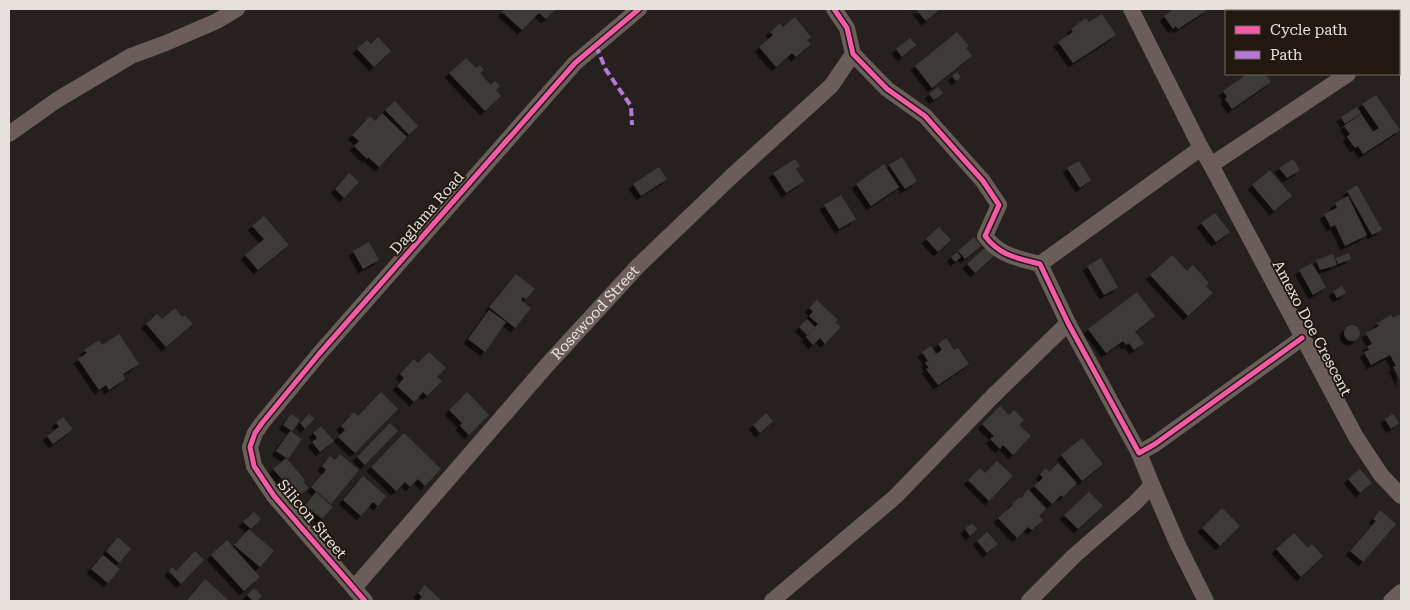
<svg xmlns="http://www.w3.org/2000/svg" width="1410" height="610" font-family="'Roboto Serif',serif">
  <style>
    .building { fill: #3e3a37; filter: url(#shadow) }
    .lines { fill: none; stroke-linecap: round; stroke-linejoin: round }
    .street { stroke: #6b5e5a; stroke-width: 16 }
    .quiet { stroke: #ba77d6; stroke-width: 4; stroke-dasharray: 8 4; stroke-linecap: butt }
    .cycleway-casing { stroke: #201811; stroke-width: 8 }
    .cycleway { stroke: #f35aa7; stroke-width: 5 }
    .labels { text-anchor: middle; dominant-baseline: central; stroke-width: 4; stroke-linejoin: round; paint-order: stroke }
    .street-label { font-size: 15px; fill: #e7e1dd; stroke: #201811 }
  </style>
  <defs>
    <filter id="shadow"><feDropShadow dx="-4.5" dy="4.5" stdDeviation="0" flood-color="#0009"/></filter>
  </defs>
  <rect width="100%" height="100%" fill="#26211e"/>
  <!-- building -->
  <path class="building" d="M505,9h49l1,1 -9,9 -7,-6 -17,17 -20,-18z
    M916,9h24l-14,12z
    M1174,9h35l-31,20 -2,-3 -3,3 -9,-13z
    M1347,9h26l1,2h-31z
    M1102,14l14,21 -43,28 -15,-21 15,-10 -2,-3 15,-11 3,4z
    M795,17l16,20 -4,3 4,4 -15,13 -4,-4 -16,14 -17,-20 14,-12 -3,-3 10,-9 3,4z
    M957,32l12,14 -3,2 6,8 -40,32 -17,-22z
    M378,37l13,14 -17,16 -17,-18 10,-9 4,4z
    M910,38l6,7 -14,12 -6,-8z
    M466,58l10,10 4,-3 4,5 -4,3 11,12 4,-4 5,5 -4,4 5,6 -16,15 -36,-38z
    M957,72l4,5 -5,4 -4,-5z
    M1247,74h18l6,8 -39,27 -7,-10 2,-2 -4,-6z
    M938,87l5,6 -9,7 -5,-6z
    M1376,95l24,35 -37,24 -5,-8 -3,2 -8,-11 3,-3 -6,-8 17,-12 12,18 6,-4 -17,-24z
    M395,101l23,25 -9,9 -24,-25z
    M1357,107l4,6 -16,11 -4,-7z
    M382,113l25,24 -28,30 -11,-10 -1,2 -13,-13 5,-5 -7,-6 18,-19 5,5z
    M902,157l15,24 -12,8 -16,-24z
    M795,159l5,7 -4,3 8,12 -18,12 -13,-20z
    M1293,159l7,11 -13,8 -8,-10z
    M1079,161l12,19 -11,8 -13,-20z
    M884,164l15,23 -28,19 -15,-22z
    M659,167l8,12 -26,17 -8,-12z
    M1270,170l22,26 -18,15 -22,-26z
    M349,173l10,9 -15,16 -9,-9z
    M1357,185l25,45 -10,5 -25,-44z
    M841,195l15,24 -17,10 -15,-24z
    M1348,196l19,39 -22,11 -10,-21 -4,2 -7,-13 13,-6 -2,-5z
    M1215,213l15,19 -14,10 -15,-19z
    M264,216l25,29 -31,25 -13,-15 19,-16 -12,-13z
    M939,227l12,13 -13,12 -12,-13z
    M974,237l7,9 -16,13 -7,-8z
    M369,242l10,18 -16,9 -10,-18z
    M986,247l8,9 -19,17 -8,-9z
    M957,252l4,5 -6,5 -4,-5z
    M1349,253l2,6 -13,5 -2,-6z
    M1333,254l4,11 -17,5 -4,-10z
    M1172,255l15,16 6,-6 16,18 -3,3 7,7 -25,23 -38,-41z
    M1101,258l17,29 -14,8 -17,-29z
    M1312,263l14,24 -13,8 -14,-25z
    M516,274l19,15 -9,10 -3,-2 -2,3 10,8 -16,20 -26,-21z
    M1342,286l4,7 -9,5 -4,-7z
    M1137,292l18,24 -20,16 9,11 -10,7 -5,-7 -3,2 -3,-4 -17,12 -18,-24z
    M817,300l21,20 -3,2 6,5 -16,17 -5,-6 -7,7 -7,-8 12,-13 -9,-8 4,-5 -4,-3z
    M175,308l7,9 3,-2 8,9 -27,23 -20,-23 11,-10 5,5z
    M489,310l17,12 -21,30 -17,-13z
    M1401,314v68l-8,-15 3,-1 -6,-11 -19,10 -7,-13 5,-2 -2,-4 5,-2 -6,-11 13,-7 -2,-3 14,-8 2,3z
    M807,319l8,8 -8,8 -8,-8z
    M1344 333a8 8 0 1 1 16 0a8 8 0 1 1-16 0Z
    M119,334l20,30 -16,10 2,5 -16,11 -3,-5 -7,5 -21,-31 9,-6 -3,-3 15,-10 3,5z
    M946,338l8,12 4,-2 11,16 -31,21 -12,-16 3,-1 -4,-5 3,-2 -6,-9 9,-6 5,8 6,-4 -4,-6z
    M429,352l17,16 -9,9 5,4 -15,15 -4,-4 -9,10 -17,-16 7,-8 -4,-4 14,-15 4,4z
    M381,392l17,17 -43,44 -17,-16 7,-7 -4,-4 13,-14 4,4z
    M467,392l22,23 -20,20 -9,-9 2,-3 -13,-13z
    M1000,406l9,9 5,-5 10,10 -5,5 12,11 -18,19 -10,-10 -3,4 -10,-10 4,-3 -12,-12z
    M766,413l7,8 -13,12 -7,-8z
    M291,414l9,6 -8,11 -9,-6z
    M309,414l5,5 -9,10 -5,-6z
    M1393,414l6,9 -8,6 -6,-10z
    M63,417l10,12 -20,15 -6,-8 12,-9 -3,-5z
    M390,423l8,8 -33,34 -8,-8z
    M321,426l13,15 -14,11 -8,-10 5,-4 -4,-5z
    M290,431l12,8 -14,20 -12,-8z
    M404,433l37,36 -16,17 -7,-7 -8,8 -5,-5 -9,9 -25,-24z
    M1082,438l21,26 -21,17 -21,-26z
    M340,454l19,16 -28,34 -20,-17 15,-17 -4,-4 8,-10 5,4z
    M286,458l19,22 -2,2 6,6 -11,9 -25,-28z
    M997,461l16,15 -24,25 -21,-21 12,-12 5,5z
    M1058,463l19,20 -14,14 -2,-2 -9,9 -18,-18 9,-8 -3,-4 6,-6 3,4z
    M1360,469l12,14 -12,10 -12,-14z
    M363,476l23,20 -8,10 -5,-4 -12,14 -18,-16z
    M1028,489l18,20 -7,7 4,4 -11,10 -4,-3 -11,11 -19,-20 15,-13 -1,-1 8,-7 1,1z
    M316,492l17,15 -11,12 -17,-14z
    M1089,492l14,14 -25,23 -14,-14z
    M1222,508l18,18 -20,20 -18,-18z
    M1380,510l16,14 -33,38 -13,-11 26,-30 -3,-2z
    M254,512l7,7 -10,10 -8,-7z
    M972,523l5,6 -7,7 -5,-7z
    M249,529l25,22 -14,16 -26,-22z
    M987,532l11,12 -11,9 -10,-12z
    M1294,533l14,15 4,-4 11,12 -22,21 -25,-28z
    M118,537l13,12 -12,14 -13,-12z
    M227,540l33,37 -16,14 -33,-36z
    M195,551l9,9 -23,24 -12,-13 3,-4 4,4z
    M103,555l17,14 -12,14 -17,-14z
    M205,579l23,21 -1,1h-41z
    M425,585l17,16h-24l4,-4 -4,-4z
    M254,588l8,8 -5,5h-4l-6,-6z"/>
  <g class="lines">
    <!-- street -->
    <g class="street">
      <path d="M834,9l13,19 6,26 34,35 38,27 58,65 16,24 -14,31c15,20 32,22 55,28l28,59 71,130 16,-9 147,-106"/>
      <path d="M1131,9l70,139 10,17 145,272 25,38 20,21"/>
      <path d="M1399,40l2,-2"/>
      <path d="M9,134l48,-34 74,-44 35,-13 51,-22 20,-12"/>
      <path d="M1211,165l137,-91"/>
      <path d="M1040,264l161,-116"/>
      <path d="M1152,485l25,58 29,58"/>
      <path id="s1" d="M354,588l194,-224 90,-98 94,-90 99,-90 22,-32"/>
      <path d="M365,601l-91,-105 -20,-30 -4,-19 5,-14 7,-10 57,-69 256,-291 64,-54"/>
      <path d="M772,601l123,-104 96,-99 77,-75"/>
      <path d="M1029,601l46,-46 60,-52 17,-18 -13,-32"/>
      <path d="M1391,601l10,-9"/>
    </g>
    <!-- quiet -->
    <path class="quiet" d="M596,46l10,24 25,36 1,19"/>
    <defs>
      <path id="cycleway" d="M834,9l13,19 6,26 34,35 38,27 58,65 16,24 -14,31c15,20 32,22 55,28l28,59 71,130 16,-9 147,-106
        M365,601l-91,-105 -20,-30 -4,-19 5,-14 7,-10 57,-69 256,-291 64,-54"/>
    </defs>
    <!-- cycleway casing -->
    <use href="#cycleway" class="cycleway-casing"/>
    <!-- cycleway -->
    <use href="#cycleway" class="cycleway"/>
  </g>
  <g class="labels">
    <!-- street labels -->
    <g class="street-label">
      <text transform="translate(427 213) rotate(-49)">Daglama Road</text>
      <text stroke="none"><textPath href="#s1" startOffset="366">Rosewood Street</textPath></text>
      <text transform="translate(1312 328) rotate(62)">Amexo Doe Crescent</text>
      <text transform="translate(312 519) rotate(50)">Silicon Street</text>
    </g>
  </g>
  <!-- border -->
  <rect width="1410" height="610" fill="none" stroke="#e7e1dd" stroke-width="20"/>
  <!-- legend -->
  <rect x="1225" y="10" width="175" height="65" fill="#201811" stroke="#706863"/>
  <rect x="1235" y="26" width="25" height="8" fill="#f35aa7" stroke="#706863"/>
  <text x="1270" y="35" font-size="15" fill="#e7e1dd">Cycle path</text>
  <rect x="1235" y="51" width="25" height="8" fill="#ba77d6" stroke="#706863"/>
  <text x="1270" y="60" font-size="15" fill="#e7e1dd">Path</text>
</svg>
